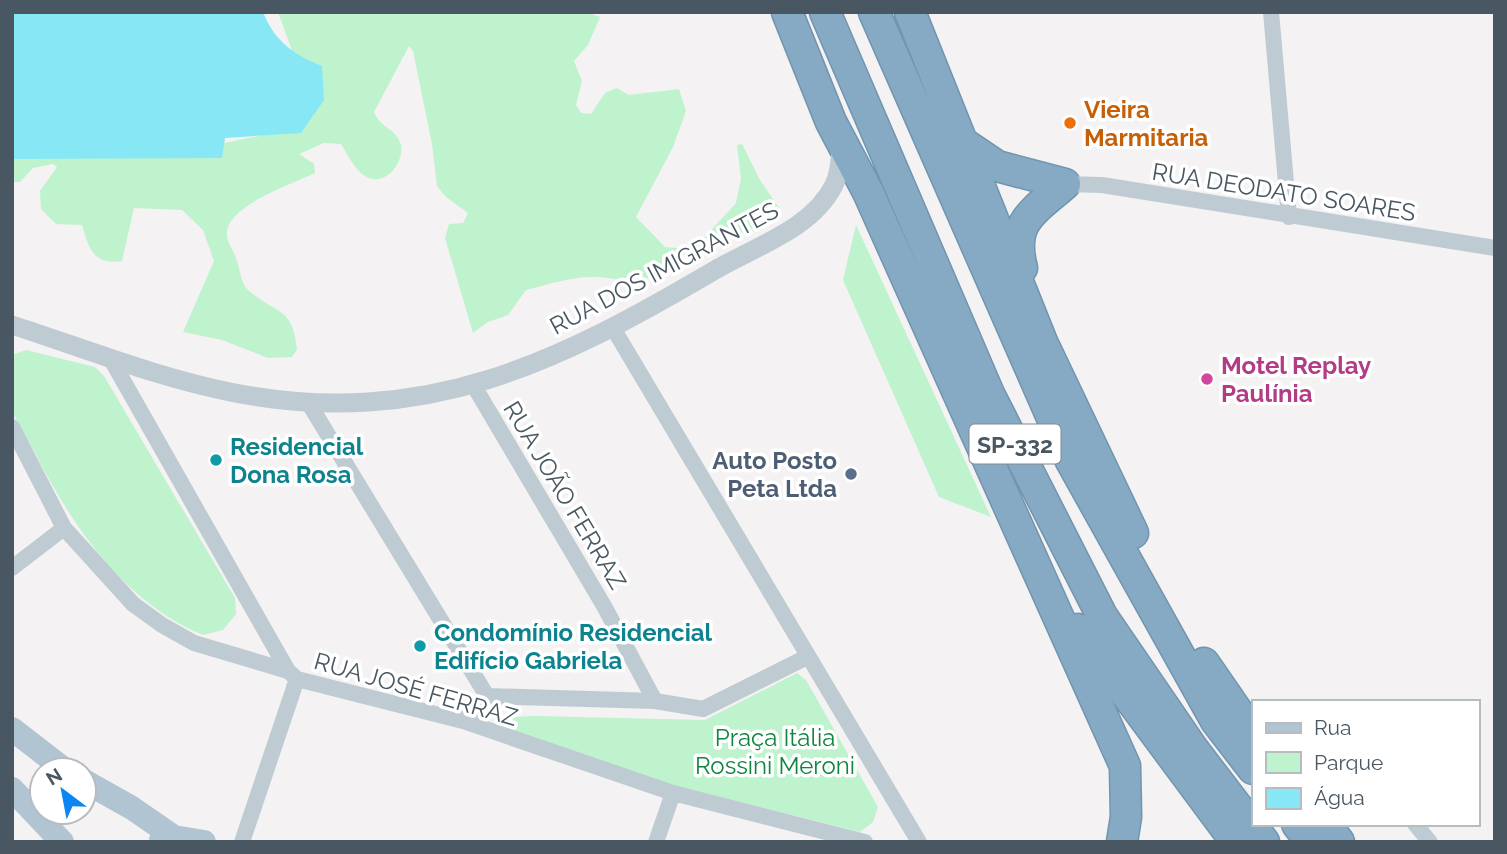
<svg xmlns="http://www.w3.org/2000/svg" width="1507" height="854" font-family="Raleway,sans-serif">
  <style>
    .green { fill: #bef3ce }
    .water { fill: #88e7f4 }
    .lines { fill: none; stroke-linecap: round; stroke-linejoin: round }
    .motorway-casing { stroke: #7195af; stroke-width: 33 }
    .minor { stroke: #bfcbd2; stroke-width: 16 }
    .tertiary { stroke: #bfcbd2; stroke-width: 19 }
    .primary { stroke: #b0c4d2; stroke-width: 24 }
    .motorway { stroke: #86aac4; stroke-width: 30 }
    .food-dot { fill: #e8710a; stroke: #fff; stroke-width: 2.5 }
    .hotel-dot { fill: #d1479c; stroke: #fff; stroke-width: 2.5 }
    .culture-dot { fill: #0f9aa8; stroke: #fff; stroke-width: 2.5 }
    .service-dot { fill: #5c6f8a; stroke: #fff; stroke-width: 2.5 }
    .labels { text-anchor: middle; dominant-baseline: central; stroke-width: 7; stroke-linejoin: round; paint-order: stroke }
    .shield { fill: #fff; stroke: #7f8990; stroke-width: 2 }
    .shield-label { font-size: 23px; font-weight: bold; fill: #485761 }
    .food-label { font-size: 24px; font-weight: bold; fill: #c56008; stroke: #fff; text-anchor: start }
    .street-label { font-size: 24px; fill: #485761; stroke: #fff }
    .hotel-label { font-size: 24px; font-weight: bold; fill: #b23c85; stroke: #fff; text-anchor: start }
    .culture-label { font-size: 24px; font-weight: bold; fill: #0d838f; stroke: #fff; text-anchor: start }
    .service-label { font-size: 24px; font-weight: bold; fill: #4e5e75; stroke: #fff; text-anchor: end }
    .park-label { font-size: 24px; fill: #108540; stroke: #fff }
  </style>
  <rect width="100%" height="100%" fill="#f4f2f2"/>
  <!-- green -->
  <path class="green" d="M278,12h307l15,5 -12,28 -14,16 8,20 -6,24 5,8 10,1 14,-21 12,-5 12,7 50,-6 7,22 -13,36 -37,70 29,30 20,2 19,-11 32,-35 5,-24 -4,-34 5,-1 18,36 19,28 -8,14 -89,34 -45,29c-46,-15 -67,-6 -111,5l-18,25 -20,7 -15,11 -28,-95 4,-14 14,-1 5,-10 -22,-16 -9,-11 -5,-42 -19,-93 -4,-5 -35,66c5,15 23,17 27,33 3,16 -13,40 -32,33 -13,-5 -21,-23 -28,-34l-17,-1 -25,11 15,10 1,9c-23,11 -92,34 -88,63 1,9 8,17 10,25 5,15 3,24 16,33 27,21 40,15 44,56l-5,7 -24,1 -46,-18 -39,-8 31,-71 -11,-31 -21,-20 -48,-2 -12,53c-28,4 -33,-11 -40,-36l-26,-1 -15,-15 -1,-18 17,-24 -4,-3 -20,4 -13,14h-8v-37l168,7 103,-21 26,-33z
    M856,225l135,292 -52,-20 -96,-217z
    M26,350l69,17 9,9 131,222 1,16 -13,16 -20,5c-79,-32 -132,-111 -169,-184 -7,-13 -19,-29 -22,-43 -3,-16 0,-37 0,-53z
    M797,673l9,7 72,127 -5,15 -13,10 -197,-49 -149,-52 -5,-9 2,-5 25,-1 169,4z"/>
  <!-- water -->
  <path class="water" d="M12,12h251c12,30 30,42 59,54l2,34 -23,33 -76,5 -3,20 -210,1z"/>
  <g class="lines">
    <defs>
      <path id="motorway" d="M787,12l44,110 37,70 257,574 1,51 -4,25
        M825,12l164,382 113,222 91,133 71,93
        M874,12l197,449 145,260 37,48
        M910,12l132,330 91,191
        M963,143l34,23 68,18
        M1022,268c-12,-46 11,-56 43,-84
        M1078,629l158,213
        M1204,663l49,71
        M1297,824l14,18
        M1325,824l14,18"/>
    </defs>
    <!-- motorway casing -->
    <use href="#motorway" class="motorway-casing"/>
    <!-- minor -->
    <path class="minor" d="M1271,12l18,205
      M1065,184l37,1 393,63
      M613,328l306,514
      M112,361l176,310
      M474,386l130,220 51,95
      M308,402l179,294 -24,25
      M12,427l52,101 69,76 29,21 32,18 94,28 9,8 166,42 210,72 192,49
      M12,568l52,-40
      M487,696l168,5 48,8 104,-52
      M1415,824l15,18
      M242,842l55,-163
      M656,842l17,-49"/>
    <!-- tertiary -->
    <path class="tertiary" d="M12,325c74,24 146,53 223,68 190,36 322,-30 480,-123 41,-24 97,-41 119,-85 6,-11 6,-29 8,-41"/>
    <!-- primary -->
    <path class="primary" d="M12,729l53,41
      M84,781l48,27 42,29
      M12,789l50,53
      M161,840l13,-3 30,5"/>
    <!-- motorway -->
    <use href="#motorway" class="motorway"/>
  </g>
  <!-- markers -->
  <circle class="food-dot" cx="1070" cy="123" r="7"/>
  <circle class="hotel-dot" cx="1207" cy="379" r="7"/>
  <g class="culture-dot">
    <circle cx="216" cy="460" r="7"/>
    <circle cx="420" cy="646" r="7"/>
  </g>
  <circle class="service-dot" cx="851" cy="474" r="7"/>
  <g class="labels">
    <!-- shield labels -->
    <rect class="shield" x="969.5" y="424.5" width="91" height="39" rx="5"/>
    <g class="shield-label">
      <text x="1015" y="444">SP-332</text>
    </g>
    <!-- food labels -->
    <g class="food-label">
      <text x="1084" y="109">Vieira<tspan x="1084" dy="28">Marmitaria</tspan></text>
    </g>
    <!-- street labels -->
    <g class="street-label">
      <text transform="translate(1284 192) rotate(9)">RUA DEODATO SOARES</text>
      <text transform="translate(664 268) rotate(-28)">RUA DOS IMIGRANTES</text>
      <text transform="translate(565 495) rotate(59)">RUA JOÃO FERRAZ</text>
      <text transform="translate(416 689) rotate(16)">RUA JOSÉ FERRAZ</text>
    </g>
    <!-- hotel labels -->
    <g class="hotel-label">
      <text x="1221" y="365">Motel Replay<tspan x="1221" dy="28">Paulínia</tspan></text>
    </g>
    <!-- culture labels -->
    <g class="culture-label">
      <text x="230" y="446">Residencial<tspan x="230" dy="28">Dona Rosa</tspan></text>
      <text x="434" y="632">Condomínio Residencial<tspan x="434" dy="28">Edifício Gabriela</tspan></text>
    </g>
    <!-- service labels -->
    <g class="service-label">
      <text x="837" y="460">Auto Posto<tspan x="837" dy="28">Peta Ltda</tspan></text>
    </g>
    <!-- park labels -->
    <g class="park-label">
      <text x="775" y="737">Praça Itália<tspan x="775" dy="28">Rossini Meroni</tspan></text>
    </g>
  </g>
  <!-- border -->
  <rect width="1507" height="854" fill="none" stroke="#485761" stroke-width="28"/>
  <!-- legend -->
  <rect x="1252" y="700" width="228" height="126" fill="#ffffff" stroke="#b6bcc0" stroke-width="2"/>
  <rect x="1266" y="723" width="35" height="10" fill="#b0c4d2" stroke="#b6bcc0" stroke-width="2"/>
  <text x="1314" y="735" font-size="21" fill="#485761">Rua</text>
  <rect x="1266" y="752" width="35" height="21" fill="#bef3ce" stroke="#b6bcc0" stroke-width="2"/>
  <text x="1314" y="770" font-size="21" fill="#485761">Parque</text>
  <rect x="1266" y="788" width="35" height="21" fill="#88e7f4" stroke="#b6bcc0" stroke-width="2"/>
  <text x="1314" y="805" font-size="21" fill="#485761">Água</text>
  <!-- north arrow -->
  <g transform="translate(63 791) rotate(328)"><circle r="33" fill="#ffffff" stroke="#b6bcc0" stroke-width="2"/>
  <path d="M0-5L12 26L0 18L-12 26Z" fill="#0b86f4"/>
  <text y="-10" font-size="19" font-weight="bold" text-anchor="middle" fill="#485761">N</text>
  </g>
</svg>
